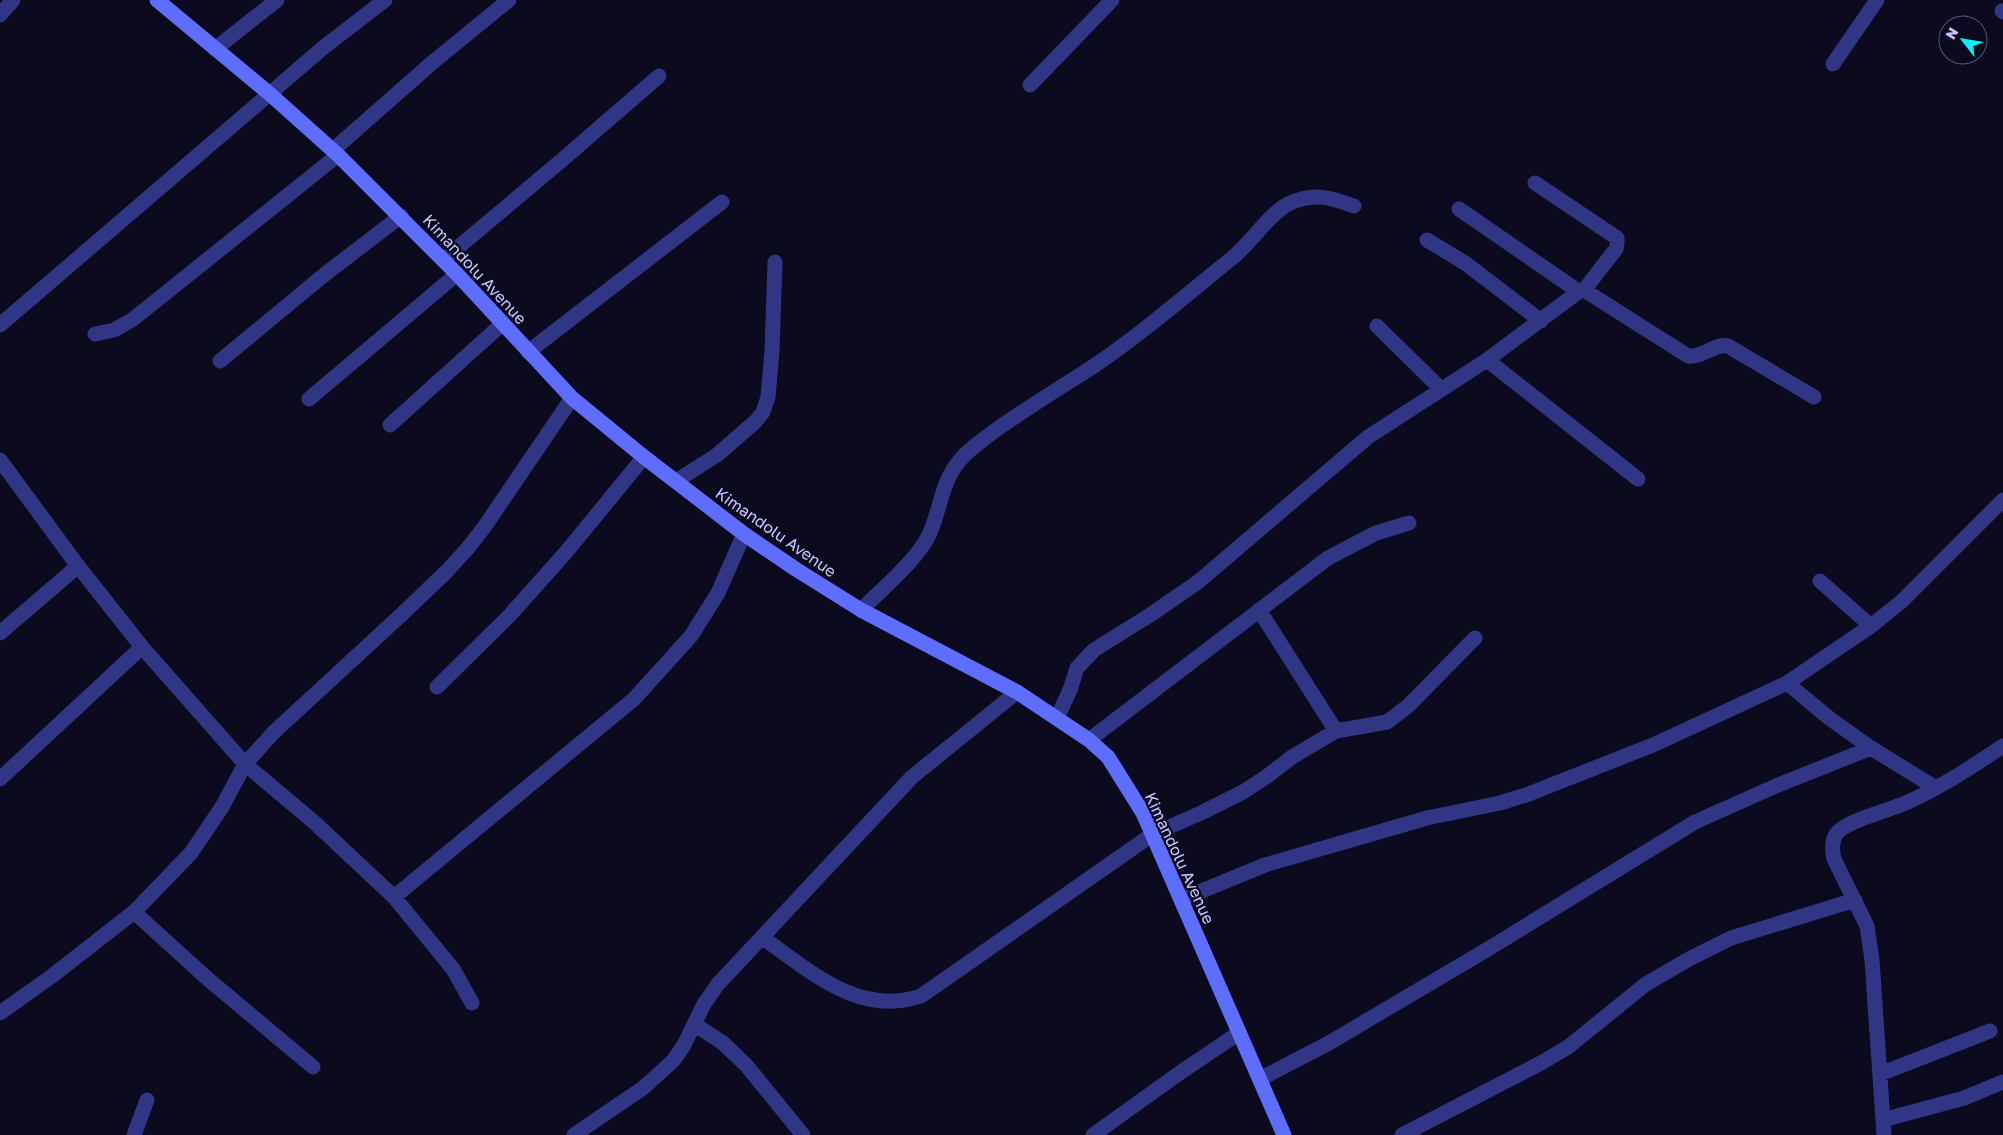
<svg xmlns="http://www.w3.org/2000/svg" width="2003" height="1135" font-family="'Golos Text',sans-serif">
  <style>
    .lines { fill: none; stroke-linecap: round; stroke-linejoin: round }
    .street { stroke: #303683; stroke-width: 15 }
    .secondary { stroke: #5f6dff; stroke-width: 15 }
    .labels { text-anchor: middle; dominant-baseline: central; stroke-width: 4.5; stroke-linejoin: round; paint-order: stroke }
    .street-label { font-size: 16px; fill: #c9c8ff; stroke: #0b0a1f }
  </style>
  <rect width="100%" height="100%" fill="#0b0a1f"/>
  <g class="lines">
    <!-- street -->
    <path class="street" d="M2002,11l1,1
      M0,15l13,-15
      M215,49l62,-49
      M1833,64l44,-64
      M1030,85l82,-85
      M333,150l100,-88 76,-62
      M1535,183l82,55v5l-1,6 -32,41
      M1459,209l119,82
      M1427,240l38,23 76,58
      M443,260l119,-100 97,-84
      M0,325l324,-278 61,-47
      M1377,326l64,63
      M95,334l19,-4 18,-10 206,-165
      M528,352l194,-150
      M1487,360l151,119
      M220,361l104,-86 77,-59
      M309,399l148,-125
      M390,425l112,-101
      M0,460l78,106 64,81 103,117 70,59 79,74 59,72 19,34
      M676,481l41,-26 39,-34 7,-9 5,-15 4,-46 3,-89
      M1820,581l51,45
      M861,610c20,-20 56,-50 68,-75 12,-26 12,-54 32,-76 9,-11 21,-18 32,-27 32,-23 65,-43 98,-64 49,-33 94,-72 140,-109 18,-14 39,-46 57,-55 25,-12 41,-7 66,2
      M1259,610l77,121
      M0,633l78,-67
      M1787,683l42,35 42,30 65,40
      M437,687l73,-72 57,-64 77,-94
      M1057,718l13,-28 7,-22 17,-18 56,-35 48,-33 170,-145 119,-77 94,-70h3l104,66c15,2 26,-13 40,-10l86,51
      M1089,740l239,-182 48,-25 33,-10
      M0,779l142,-132
      M394,897l240,-198 57,-63 27,-43 26,-59
      M1182,899l83,-34 162,-47 73,-15 26,-8 127,-50 134,-62 84,-57 31,-25 101,-101
      M134,912l75,68 104,87
      M763,938c47,33 96,79 158,58l232,-162 48,-21 42,-21 23,-15 26,-20 44,-26 51,-9 21,-16 67,-68
      M0,1013l52,-37 82,-64 57,-59 31,-46 23,-43 29,-32 126,-116 46,-44 22,-24 17,-22 87,-128
      M694,1024l29,19 23,22 57,70
      M1880,1074l110,-43
      M1260,1079l69,-36 159,-94 207,-127 83,-37 93,-37
      M1883,1120l81,-22 39,-16
      M134,1135l13,-35
      M574,1135l69,-47 30,-27 11,-16 20,-41 14,-20 194,-207 105,-85
      M1093,1135l88,-63 58,-39
      M1402,1135l139,-72 27,-16 78,-63 43,-25 42,-21 124,-38
      M1884,1135l-12,-175 -5,-34 -33,-67c-2,-9 -3,-21 5,-28 12,-12 53,-21 71,-30 33,-15 63,-35 93,-55"/>
    <!-- secondary -->
    <path class="secondary" d="M157,0l114,95 67,60 119,119 115,124 72,59 100,77 53,36 64,40 156,82 72,48 19,17 35,56 141,322"/>
  </g>
  <g class="labels">
    <!-- street labels -->
    <g class="street-label">
      <text transform="translate(475 269) rotate(47)">Kimandolu Avenue</text>
      <text transform="translate(776 532) rotate(35)">Kimandolu Avenue</text>
      <text transform="translate(1180 858) rotate(65)">Kimandolu Avenue</text>
    </g>
  </g>
  <!-- north arrow -->
  <g transform="translate(1963 40) rotate(301)"><circle r="24" fill="#0b0a1f" stroke="#575679"/>
  <path d="M0-4L9 19L0 12L-9 19Z" fill="#00f3f1"/>
  <text y="-8" font-size="14" font-weight="bold" text-anchor="middle" fill="#c9c8ff">N</text>
  </g>
</svg>
